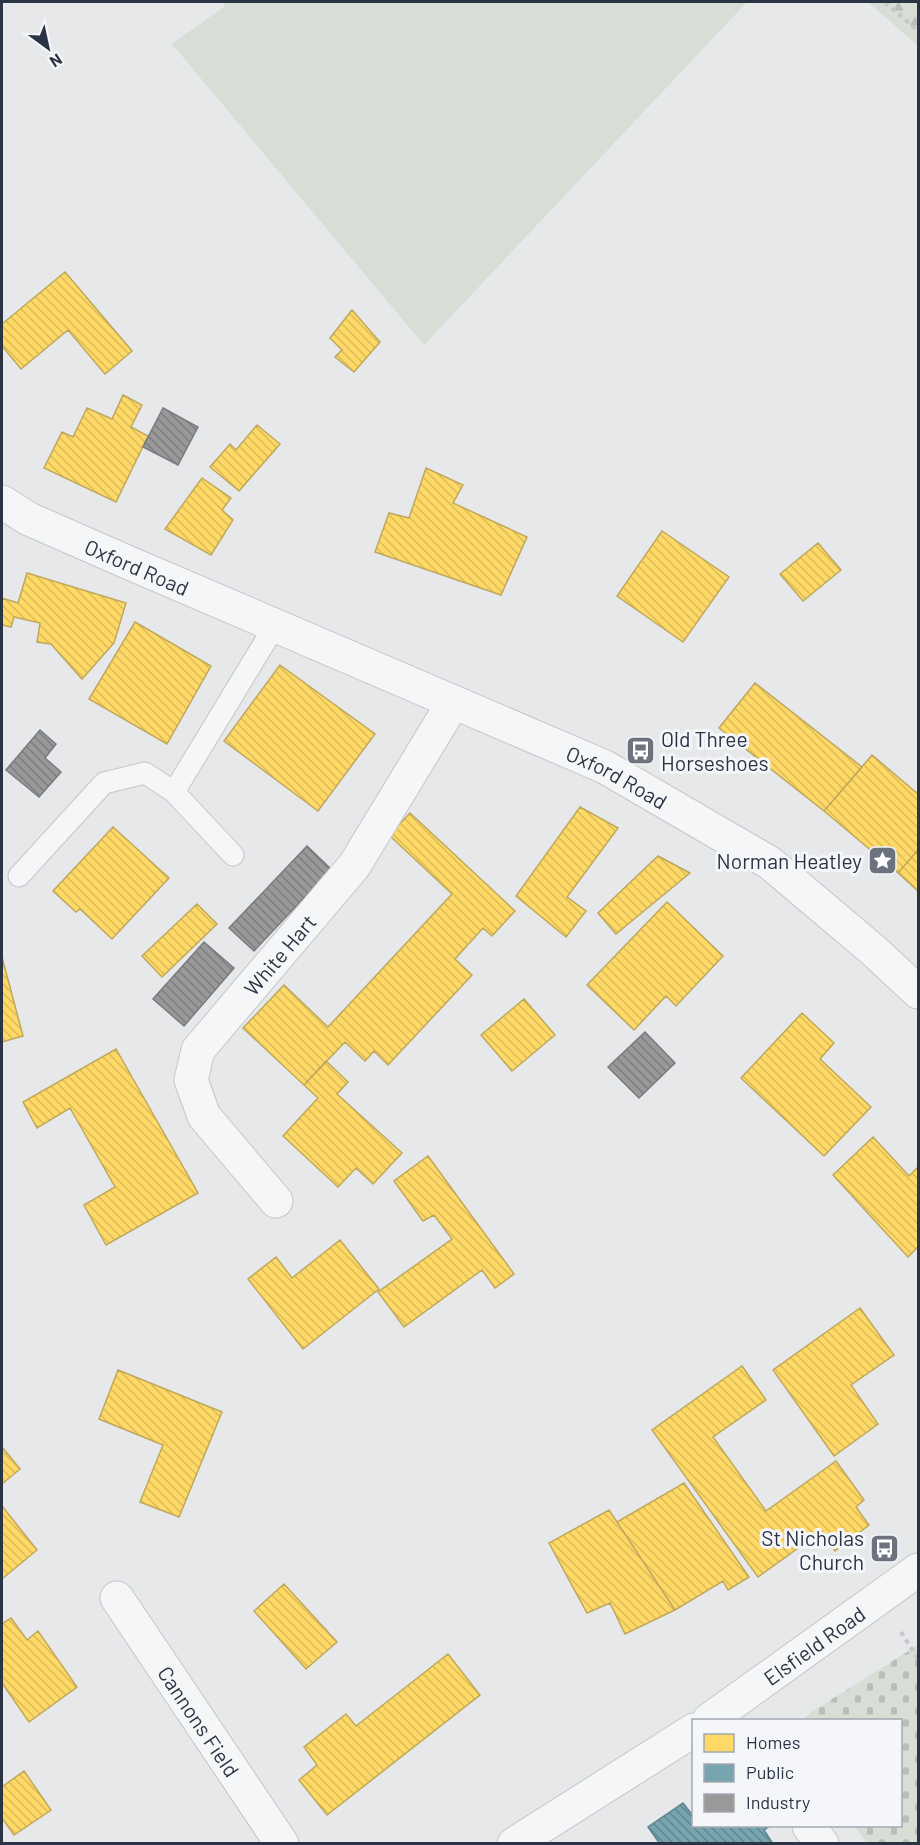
<svg xmlns="http://www.w3.org/2000/svg" width="920" height="1845" font-family="Barlow,sans-serif">
  <style>
    .grass { fill: #d6ded6 }
    .forest { fill: url(#forest-firs) }
    .cemetery { fill: url(#cemetery-stones) }
    .homes { fill: url(#homes-back-hatch); stroke: #bfa85c; stroke-width: 1.5 }
    .public { fill: url(#public-back-hatch); stroke: #60838f; stroke-width: 1.5 }
    .industry { fill: url(#industry-back-hatch); stroke: #787b80; stroke-width: 1.5 }
    .lines { fill: none; stroke-linecap: round; stroke-linejoin: round }
    .service-casing { stroke: #c4c6c8; stroke-width: 23 }
    .minor-casing { stroke: #c4c6c8; stroke-width: 35 }
    .path { stroke: #c5c6ca; stroke-width: 4; stroke-dasharray: 4.5 4.5; stroke-linecap: butt }
    .service { stroke: #f5f6f7; stroke-width: 21 }
    .minor { stroke: #f5f6f7; stroke-width: 33 }
    .labels { text-anchor: middle; dominant-baseline: central; stroke-width: 6; stroke-linejoin: round; paint-order: stroke }
    .street-label { font-size: 21px; fill: #2b3445; stroke: #f4f6f9 }
    .poi-label { font-size: 21px; fill: #2b3445; stroke: #f4f6f9; text-anchor: end }
  </style>
  <defs>
    <pattern id="forest-firs" width="22" height="20" patternUnits="userSpaceOnUse" patternTransform="scale(1.5)"><rect width="22" height="20" fill="#d6ded6"/><path d="M5 1l3.5 6h-7zM16 11l3.5 6h-7z" fill="#b8bfb9"/></pattern>
    <pattern id="cemetery-stones" width="16" height="16" patternUnits="userSpaceOnUse" patternTransform="scale(1.5)"><rect width="16" height="16" fill="#d6ded6"/><path d="M2 7V4a2 2 0 0 1 4 0v3zM10 15v-3a2 2 0 0 1 4 0v3z" fill="#b8bfb9"/></pattern>
    <pattern id="homes-back-hatch" width="6" height="6" patternUnits="userSpaceOnUse" patternTransform="scale(1.5)"><rect width="6" height="6" fill="#ffd966"/><path d="M-1 5l2 2M0 0l6 6M5-1l2 2" fill="none" stroke="#dbbb5a"/></pattern>
    <pattern id="public-back-hatch" width="6" height="6" patternUnits="userSpaceOnUse" patternTransform="scale(1.5)"><rect width="6" height="6" fill="#76a5af"/><path d="M-1 5l2 2M0 0l6 6M5-1l2 2" fill="none" stroke="#618790"/></pattern>
    <pattern id="industry-back-hatch" width="6" height="6" patternUnits="userSpaceOnUse" patternTransform="scale(1.5)"><rect width="6" height="6" fill="#999"/><path d="M-1 5l2 2M0 0l6 6M5-1l2 2" fill="none" stroke="#7d7e7f"/></pattern>
  </defs>
  <rect width="100%" height="100%" fill="#e6e8ea"/>
  <!-- grass -->
  <path class="grass" d="M223,2h524l-323,343 -252,-301 53,-38z"/>
  <!-- forest -->
  <path class="forest" d="M868,2h50v44z"/>
  <!-- cemetery -->
  <path class="cemetery" d="M918,1645v198h-51l-13,-17h46v-106h-97l7,-7z"/>
  <!-- homes -->
  <path class="homes" d="M65,272l67,79 -27,23 -37,-44 -47,39 -19,-23v-22z
    M352,310l28,32 -26,30 -19,-15 7,-7 -12,-12z
    M123,395l19,10 -11,22 17,9 -32,66 -72,-34 18,-36 11,5 14,-29 25,11z
    M257,425l23,19 -41,47 -29,-24 20,-23 6,6z
    M426,468l37,17 -10,18 74,34 -26,58 -126,-43 14,-39 20,5z
    M202,478l29,20 -9,12 11,10 -22,35 -46,-26z
    M662,531l67,46 -46,65 -66,-46z
    M818,543l23,27 -38,31 -23,-27z
    M27,573l99,30 -12,40 -32,36 -31,-35 -14,-2 3,-19 -26,-6 -3,10 -9,-2v-27l16,5z
    M135,622l76,44 -44,78 -78,-45z
    M280,665l95,69 -57,77 -94,-70z
    M755,683l107,84 -38,44 -105,-83z
    M872,755l46,39v56l-20,23 -74,-62z
    M580,807l38,21 -51,69 19,14 -20,26 -50,-41z
    M410,813l105,98 -23,25 -9,-8 -28,31 17,16 -84,90 -14,-14 -9,10 -20,-19 -41,43 -61,-57 41,-43 44,42 124,-133 -63,-59z
    M113,827l56,51 -57,61 -32,-30 -4,3 -23,-21z
    M918,850v41l-20,-18z
    M658,856l32,17 -74,61 -18,-21z
    M667,902l56,54 -47,50 -10,-10 -32,34 -47,-45z
    M197,904l20,20 -55,53 -20,-21z
    M2,957l21,79 -21,6z
    M524,999l31,36 -43,36 -31,-36z
    M802,1013l32,30 -14,16 51,48 -47,49 -83,-78z
    M116,1049l82,144 -92,52 -22,-40 31,-18 -45,-79 -33,20 -14,-26z
    M326,1061l22,21 -11,12 65,59 -29,31 -17,-16 -18,19 -55,-51 35,-38 -14,-13z
    M873,1137l36,39 9,-9v80l-10,10 -75,-82z
    M428,1156l86,118 -19,14 -13,-18 -78,57 -26,-35 74,-53 -18,-24 -11,6 -29,-40z
    M340,1240l39,49 -76,60 -55,-70 28,-22 16,21z
    M860,1308l34,47 -43,30 27,39 -44,32 -61,-86z
    M742,1366l24,34 -53,37 53,74 70,-50 28,39 -8,7 13,18 -34,26 -13,-20 -64,46 -106,-147z
    M118,1370l104,42 -43,105 -39,-15 23,-57 -64,-26z
    M2,1447l18,22 -18,15z
    M684,1483l65,94 -21,13 -5,-9 -48,29 -58,-88z
    M2,1506l35,44 -35,29z
    M609,1510l66,100 -50,24 -15,-31 -23,10 -38,-70z
    M284,1584l53,58 -31,27 -52,-58z
    M11,1618l16,22 11,-9 39,56 -48,35 -27,-39v-59z
    M448,1654l32,41 -153,120 -28,-35 18,-15 -13,-18 42,-33 10,12z
    M24,1771l27,39 -37,25 -12,-17v-31z"/>
  <!-- public -->
  <path class="public" d="M683,1803l11,14v9h76l-6,4 9,14h-113l-12,-17z"/>
  <!-- industry -->
  <path class="industry" d="M163,408l35,19 -20,38 -35,-18z
    M40,730l16,14 -11,14 16,14 -22,25 -33,-27z
    M307,846l24,23 -77,82 -25,-23z
    M204,942l30,26 -50,58 -31,-27z
    M645,1032l30,31 -36,35 -31,-31z"/>
  <g class="lines">
    <defs>
      <path id="service" d="M174,792l100,-165
        M19,876l85,-93 41,-10 29,19 59,63"/>
      <g id="minor">
        <path id="s1" d="M2,502l27,17 98,43 478,205 165,96 103,87 45,42"/>
        <path id="s2" d="M276,1201l-72,-85 -13,-36 7,-30 156,-184 99,-163"/>
        <path id="s3" d="M117,1598l165,246"/>
        <path id="s4" d="M709,1720l209,-150"/>
        <path d="M809,1826l13,18"/>
        <path d="M514,1844l180,-114"/>
      </g>
    </defs>
    <!-- service casing -->
    <use href="#service" class="service-casing"/>
    <!-- minor casing -->
    <use href="#minor" class="minor-casing"/>
    <!-- path -->
    <path class="path" d="M885,2l33,29
      M901,1632l17,27"/>
    <!-- service -->
    <use href="#service" class="service"/>
    <!-- minor -->
    <use href="#minor" class="minor"/>
  </g>
  <!-- icons -->
  <defs>
    <symbol id="bus-square" viewBox="-11 -11 22 22"><rect x="-9" y="-9" width="18" height="18" rx="4" fill="#6c737f" stroke="#f4f6f9"/><path d="M-5-6H5V4H4V6H2V4H-2V6H-4V4H-5ZM-3.5-4V0h7V-4ZM-3.5 1.2v1.5H-2V1.2ZM2 1.2v1.5H3.5V1.2Z" fill="#fff"/></symbol>
    <symbol id="sight-square" viewBox="-11 -11 22 22"><rect x="-9" y="-9" width="18" height="18" rx="4" fill="#6c737f" stroke="#f4f6f9"/><path d="M0-6L1.8-2.2L6-1.7L2.9 1.2L3.7 5.4L0 3.3L-3.7 5.4L-2.9 1.2L-6-1.7L-1.8-2.2Z" fill="#fff"/></symbol>
  </defs>
  <g fill-rule="evenodd">
    <use href="#bus-square" x="624" y="734" width="33" height="33"/>
    <use href="#sight-square" x="866" y="844" width="33" height="33"/>
    <use href="#bus-square" x="868" y="1532" width="33" height="33"/>
  </g>
  <g class="labels">
    <!-- street labels -->
    <g class="street-label">
      <text stroke="none"><textPath href="#s1" startOffset="150">Oxford Road</textPath></text>
      <text stroke="none"><textPath href="#s1" startOffset="674">Oxford Road</textPath></text>
      <text stroke="none"><textPath href="#s2" startOffset="306">White Hart</textPath></text>
      <text stroke="none"><textPath href="#s4" startOffset="129">Elsfield Road</textPath></text>
      <text stroke="none"><textPath href="#s3" startOffset="148">Cannons Field</textPath></text>
    </g>
    <!-- poi labels -->
    <g class="poi-label">
      <text x="661" y="738" text-anchor="start">Old Three<tspan x="661" dy="24">Horseshoes</tspan></text>
      <text x="862" y="860">Norman Heatley</text>
      <text x="864" y="1537">St Nicholas<tspan x="864" dy="24">Church</tspan></text>
    </g>
  </g>
  <!-- border -->
  <rect width="920" height="1845" fill="none" stroke="#2b3445" stroke-width="6"/>
  <!-- legend -->
  <rect x="692" y="1719" width="210" height="108" fill="#f4f6f9" stroke="#a4a8b1" stroke-width="1.5"/>
  <rect x="704" y="1734" width="30" height="18" fill="#ffd966" stroke="#a4a8b1" stroke-width="1.5"/>
  <text x="746" y="1749" font-size="18" fill="#2b3445">Homes</text>
  <rect x="704" y="1764" width="30" height="18" fill="#76a5af" stroke="#a4a8b1" stroke-width="1.5"/>
  <text x="746" y="1779" font-size="18" fill="#2b3445">Public</text>
  <rect x="704" y="1794" width="30" height="18" fill="#999999" stroke="#a4a8b1" stroke-width="1.5"/>
  <text x="746" y="1809" font-size="18" fill="#2b3445">Industry</text>
  <!-- north arrow -->
  <g transform="translate(48 48) rotate(147)" stroke="#f4f6f9" stroke-width="4.5" paint-order="stroke">
  <path d="M0-4.5L10 22L0 15L-10 22Z" fill="#2b3445"/>
  <text y="-9" font-size="16" font-weight="bold" text-anchor="middle" fill="#2b3445">N</text>
  </g>
</svg>
